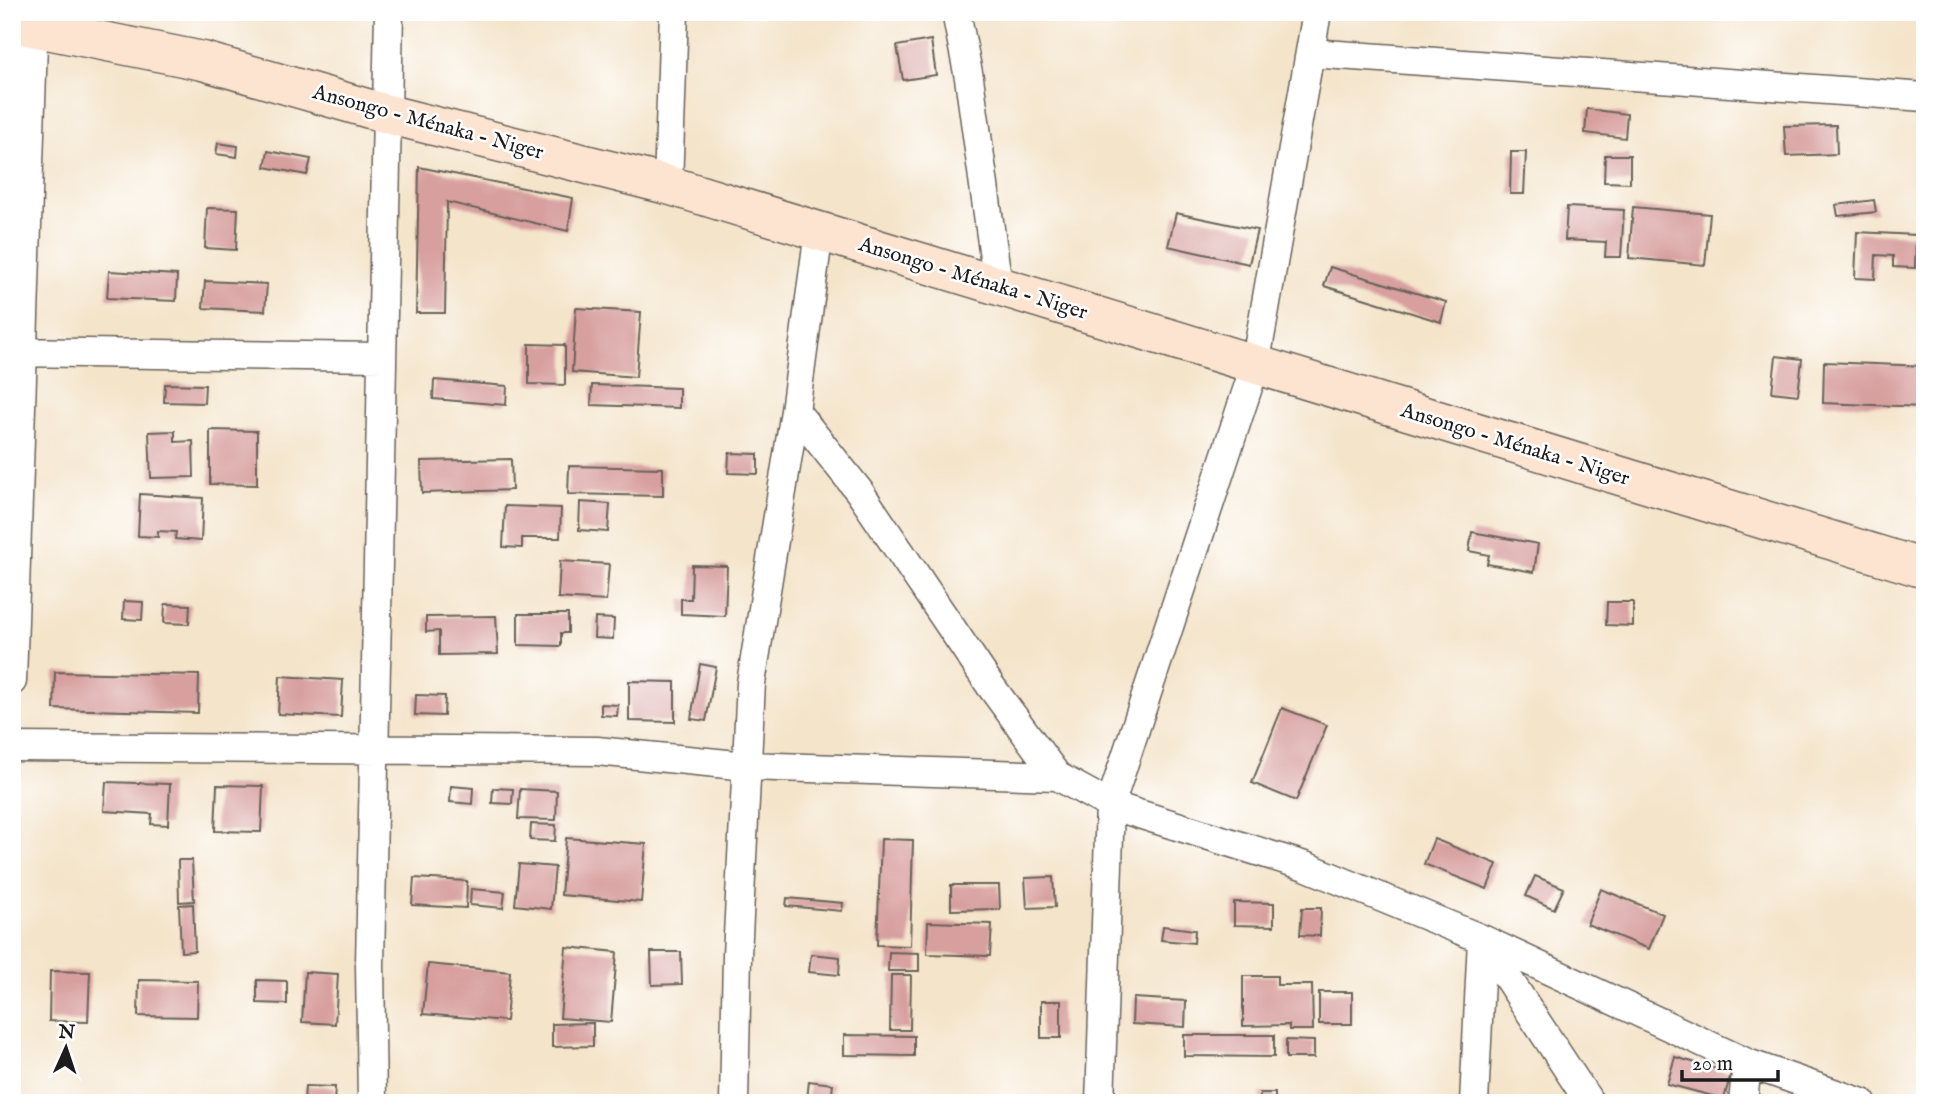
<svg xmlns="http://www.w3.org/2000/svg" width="1937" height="1115" font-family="'IM FELL English',serif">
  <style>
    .building { fill: #d79f9e }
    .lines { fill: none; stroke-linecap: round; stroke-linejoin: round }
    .street-casing { stroke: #686259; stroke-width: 31 }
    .secondary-casing { stroke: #686259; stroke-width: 41 }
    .street { stroke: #fff; stroke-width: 28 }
    .secondary { stroke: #fde4d1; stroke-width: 38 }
    .labels { text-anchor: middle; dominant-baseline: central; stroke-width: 5; stroke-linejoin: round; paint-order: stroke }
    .street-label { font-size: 21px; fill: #1c1c1c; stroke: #fff }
  </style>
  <rect width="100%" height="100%" fill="#fff"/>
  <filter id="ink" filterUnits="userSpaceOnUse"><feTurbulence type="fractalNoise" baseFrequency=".0143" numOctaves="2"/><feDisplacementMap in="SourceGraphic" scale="14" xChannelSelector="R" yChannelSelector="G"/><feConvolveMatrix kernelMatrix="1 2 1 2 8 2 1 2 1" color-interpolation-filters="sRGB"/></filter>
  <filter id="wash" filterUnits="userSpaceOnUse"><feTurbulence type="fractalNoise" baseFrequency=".00686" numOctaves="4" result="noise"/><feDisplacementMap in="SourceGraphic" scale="28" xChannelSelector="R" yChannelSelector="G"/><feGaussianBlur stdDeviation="1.57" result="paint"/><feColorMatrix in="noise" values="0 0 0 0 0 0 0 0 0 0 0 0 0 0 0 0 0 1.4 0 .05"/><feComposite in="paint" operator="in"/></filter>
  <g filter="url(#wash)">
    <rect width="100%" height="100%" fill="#f4e4ca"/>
    <g id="blocks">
      <!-- building -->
      <path class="building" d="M931,40l5,35 -33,5 -6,-34z
        M1587,109l40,5 -2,24 -40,-5z
        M1836,125l1,29 -51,2 -2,-30z
        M218,143l20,3 -1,11 -21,-3z
        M268,151l43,8 -4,16 -42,-8z
        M1511,152h15l-2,42h-14z
        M1605,155h25v28l-26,-1z
        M419,167l154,31 -5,33 -121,-29 -2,111h-29z
        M1874,200l2,12 -38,4 -2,-11z
        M1567,207l57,3 -3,47h-16l1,-15 -41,-2z
        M1633,207l77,7 -5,51 -76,-7z
        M207,208l31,1 -2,41 -31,-2z
        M1176,213l81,17 -8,34 -81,-18z
        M1857,232l59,3 -1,33 -22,-1v-11l-17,-1 -1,24 -20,-1z
        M1330,267l116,35 -5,20 -117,-36z
        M109,271l68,4 -1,26 -69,-3z
        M205,281l62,3 -2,27 -62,-3z
        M576,308l65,4 -5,65 -64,-5z
        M529,344l36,1v40l-36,-1z
        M1776,356l26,3 -4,36 -26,-3z
        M1824,362l100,4 -1,41 -100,-4z
        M434,380l73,6 -1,19 -73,-6z
        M165,384l40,1 -1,18 -40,-1z
        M592,385l87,3v20l-88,-3z
        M210,430l47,1v54l-47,-1z
        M175,431v11l18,-1 1,36 -43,1 -2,-46z
        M729,453l29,1v20l-30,-1z
        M511,459l1,31 -90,3 -1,-32z
        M569,466l94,2v28l-95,-2z
        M140,494l63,4 -2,43 -26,-2 1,-7 -18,-1v6l-20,-1z
        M580,502l30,2 -2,28 -29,-2z
        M505,506l56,2 -1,30h-38v10l-19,-1z
        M1472,532l66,12 -4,28 -47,-8 2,-9 -20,-4z
        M560,561l49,3 -3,37 -48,-3z
        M692,565l35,1 -2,50 -44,-2v-15h10z
        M124,601l19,1 -1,18 -19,-1z
        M1607,602h26v24l-27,-1z
        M165,604l25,1 -1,19 -25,-1z
        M518,614h50v19h-7v13l-43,-1z
        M496,616l2,38 -59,1v-24l-13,1v-15z
        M595,618l19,1 -1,20 -19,-1z
        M700,664l16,3 -10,54 -15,-2z
        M55,672l144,3 -1,38 -144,-4z
        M280,676l63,4 -2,37 -63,-3z
        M629,681l46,1v40l-46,-1z
        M416,695l29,1 -1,20 -29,-1z
        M601,704l17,1 -1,11 -16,-1z
        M1282,708l45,17 -31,76 -44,-18z
        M106,782l64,2 -2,41 -17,-1 1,-10 -48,-3z
        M217,785l46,1 -2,46 -46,-1z
        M451,786l22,2 -1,16 -22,-2z
        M493,788l20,1 -1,15 -20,-1z
        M520,789l37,2 -1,29 -38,-1z
        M531,824l25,1 -1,16 -25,-1z
        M566,838l80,6 -5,58 -80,-7z
        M881,839l32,1 -3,106 -33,-1z
        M1434,839l63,25 -10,25 -63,-25z
        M178,860h14l2,41 -15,1z
        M519,864l36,3 -4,42 -36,-4z
        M1535,876l29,12 -10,21 -28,-13z
        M1053,877l2,30 -28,1 -2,-30z
        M414,878l53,3 -1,27 -54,-3z
        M951,885h48l1,24 -49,1z
        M471,889l34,3 -2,16 -33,-3z
        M1601,889l62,25 -14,35 -62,-25z
        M787,898l56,5 -1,8 -56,-5z
        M1234,902l40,1v23l-40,-1z
        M193,904l2,47 -14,1 -2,-47z
        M1302,908h19l-1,28 -20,-1z
        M928,922l64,2 -2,32 -63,-2z
        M1163,926l32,4 -1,13 -33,-3z
        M566,947l51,5 -6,70 -51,-4z
        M651,952h30l1,32 -30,1z
        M889,952l30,1v18h-31z
        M811,954l29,3 -1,18 -30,-3z
        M428,964l82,8 -4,49 -83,-7z
        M50,971l40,1 -2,50 -39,-1z
        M305,972l33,2 -3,50 -33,-2z
        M891,975h20l-1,55h-20z
        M1243,976h34v9h35l1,45h-24v-5l-46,1z
        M139,980l59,1 -1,36 -59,-1z
        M257,980l30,1v23l-30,-1z
        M1319,992h33v32h-33z
        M1133,998l53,3 -1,26 -53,-3z
        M1041,1001h20v37h-20z
        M593,1023v23l-41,1v-23z
        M844,1035l70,1v20l-70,-1z
        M1184,1035h90v22l-90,-1z
        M1286,1040l28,1v17h-28z
        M1675,1057l56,16 -7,26 -57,-15z
        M809,1081l24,3 -2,18 -24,-2z
        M305,1086l30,1 -1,16h-30z
        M1260,1093h15v10h-15z"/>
    </g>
  </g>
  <g filter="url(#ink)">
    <use href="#blocks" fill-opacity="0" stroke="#686259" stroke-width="2"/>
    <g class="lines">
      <defs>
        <path id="street" d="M956,12l13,66 29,208
          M1311,53l614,44
          M668,185l6,-173
          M12,352l370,5
          M795,411l64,80 131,194 67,91 53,29 195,61 177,73 108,164
          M12,681l22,-669
          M12,747l585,4 150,15 310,10
          M372,1103l-2,-139 19,-952
          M734,1103l3,-148 14,-272 44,-272 24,-180
          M1100,1103l10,-298 145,-439 62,-354
          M1474,1103l8,-164 265,124 115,40
          M1743,1103l4,-40"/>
        <path id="secondary" d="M12,23l191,38 184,53 281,71 1257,384"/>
      </defs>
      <!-- street casing -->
      <use href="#street" class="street-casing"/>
      <!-- secondary casing -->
      <use href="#secondary" class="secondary-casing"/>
      <!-- street -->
      <use href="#street" class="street"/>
      <!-- secondary -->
      <use href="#secondary" class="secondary"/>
    </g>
  </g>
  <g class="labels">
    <!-- street labels -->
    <g class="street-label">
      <text transform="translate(428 123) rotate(15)">Ansongo - Ménaka - Niger</text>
      <text transform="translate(973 279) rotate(17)">Ansongo - Ménaka - Niger</text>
      <text transform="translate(1515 445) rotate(17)">Ansongo - Ménaka - Niger</text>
    </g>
  </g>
  <!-- margin -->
  <rect width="1937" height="1115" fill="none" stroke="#fff" stroke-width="42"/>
  <!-- north arrow -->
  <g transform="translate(66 1048) rotate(3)" stroke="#ffffff" stroke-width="5" paint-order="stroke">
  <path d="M0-5L12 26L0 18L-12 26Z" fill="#1c1c1c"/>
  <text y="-10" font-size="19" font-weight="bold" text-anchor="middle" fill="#1c1c1c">N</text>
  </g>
  <!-- scale -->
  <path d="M1682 1070v10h96v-10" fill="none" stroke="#1c1c1c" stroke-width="3.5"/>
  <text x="1692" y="1070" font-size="21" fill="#1c1c1c" stroke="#ffffff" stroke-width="5" paint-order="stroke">20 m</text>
</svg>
